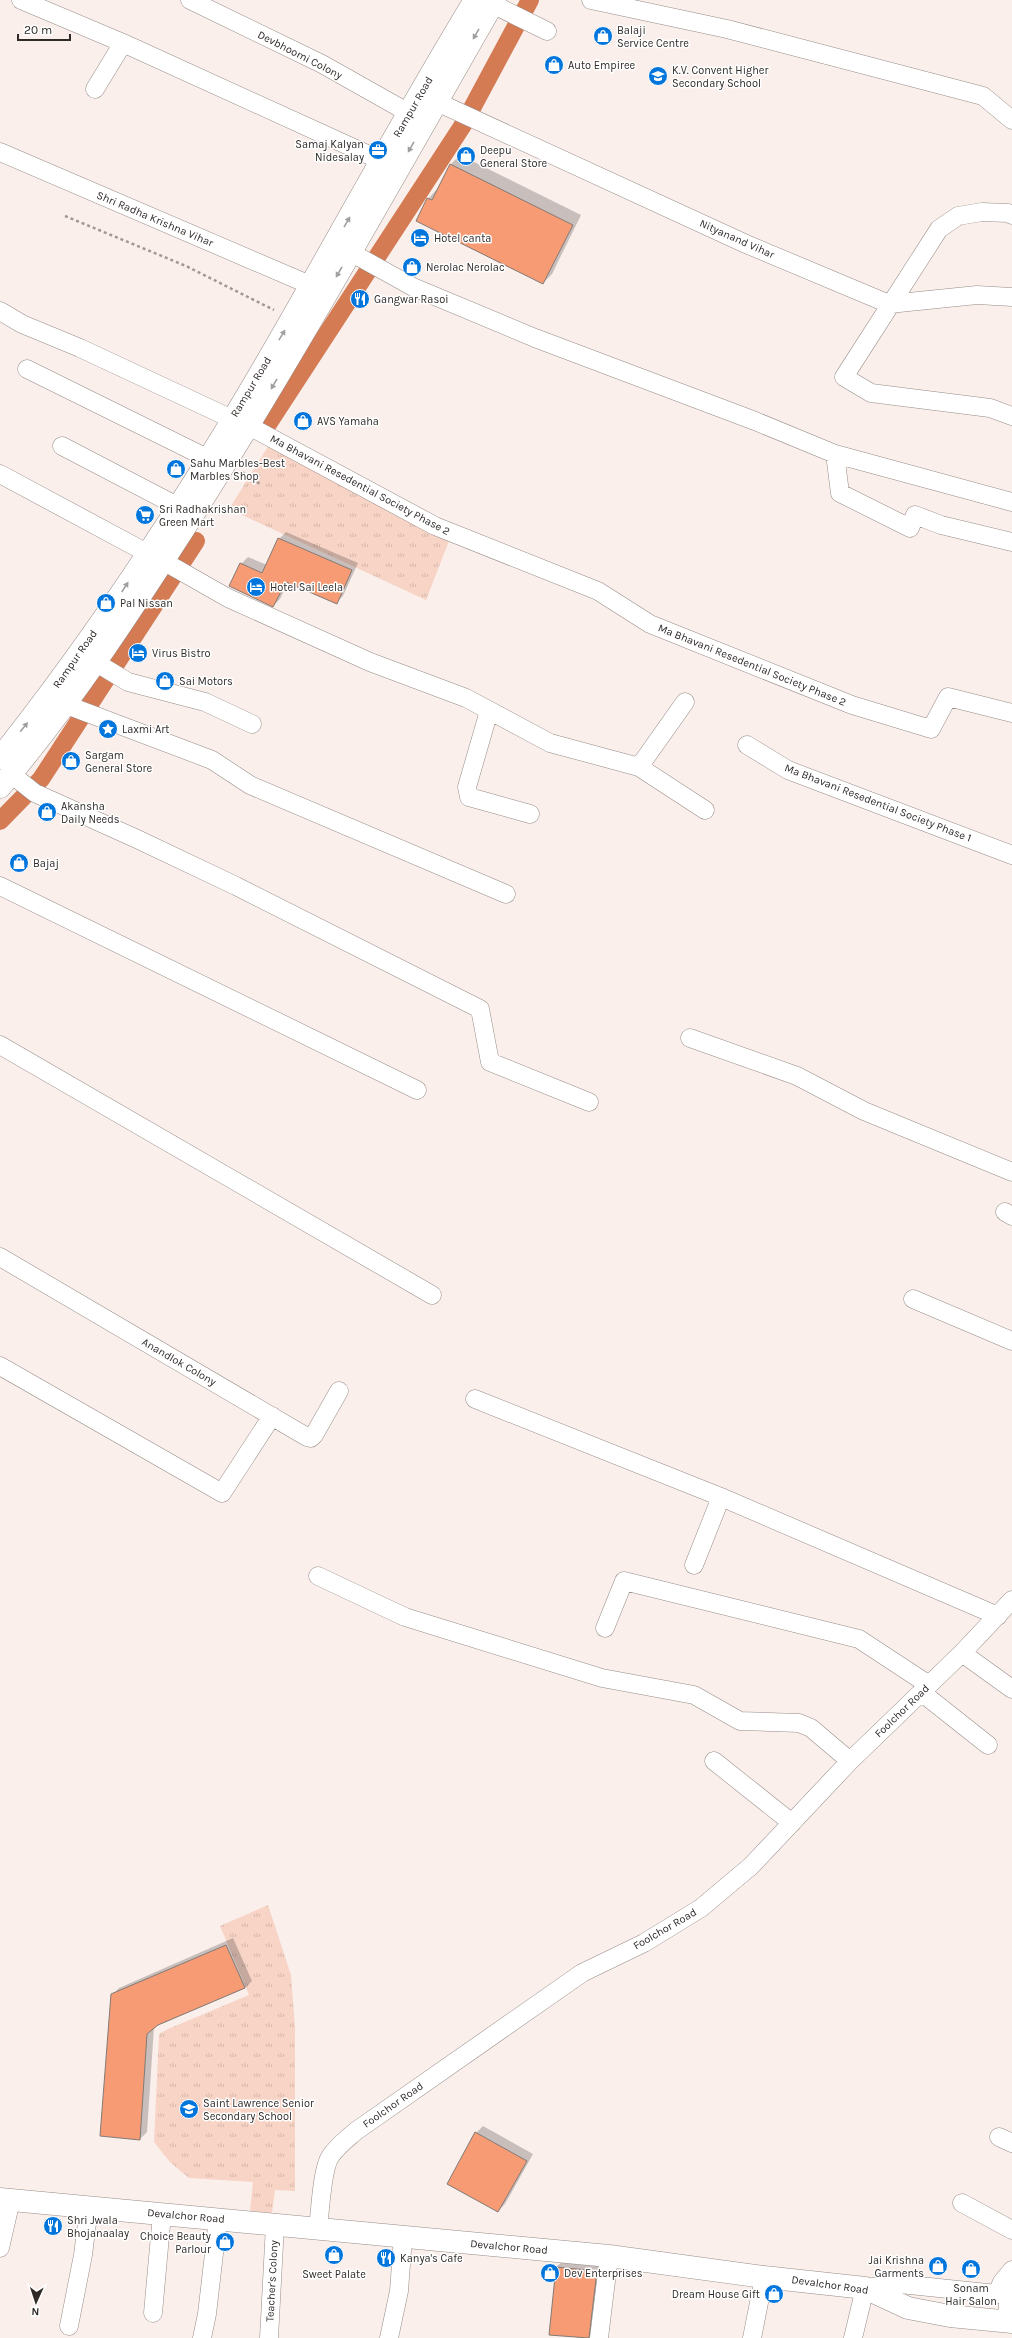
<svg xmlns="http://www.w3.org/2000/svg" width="1012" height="2338" font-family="Karla,sans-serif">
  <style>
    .grass { fill: url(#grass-tufts) }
    .shadow { fill: #0003 }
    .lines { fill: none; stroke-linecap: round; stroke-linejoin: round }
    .canal { stroke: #d47b54; stroke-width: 18 }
    .building { fill: #f69b73; stroke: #837a76 }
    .minor-casing { stroke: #968c88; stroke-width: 19 }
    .major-casing { stroke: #968c88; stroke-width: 23 }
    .path { stroke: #a09895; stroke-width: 2.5; stroke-dasharray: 3 3; stroke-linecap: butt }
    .minor { stroke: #fff; stroke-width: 18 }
    .major { stroke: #fff; stroke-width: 22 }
    .oneway { fill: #a19f9e }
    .labels { text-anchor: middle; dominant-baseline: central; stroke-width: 3; stroke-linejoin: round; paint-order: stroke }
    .poi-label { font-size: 11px; fill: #2e2a28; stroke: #fff; text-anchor: start }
    .street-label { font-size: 11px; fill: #2e2a28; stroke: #fff }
  </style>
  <defs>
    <pattern id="grass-tufts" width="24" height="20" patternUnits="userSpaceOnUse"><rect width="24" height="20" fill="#f8d4c6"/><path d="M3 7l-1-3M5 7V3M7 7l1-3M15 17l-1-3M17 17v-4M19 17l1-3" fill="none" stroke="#d5b6aa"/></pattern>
  </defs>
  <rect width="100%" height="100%" fill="#faefeb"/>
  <!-- grass -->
  <path class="grass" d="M269,445l180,96 -23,59 -197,-91z
    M268,1905l23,70 4,53v163l-20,-1 -3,23 -22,-2 3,-29 -64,-4 -19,-16 -16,-20 5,-108 9,-5 81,-34 -29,-69z"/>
  <!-- shadow -->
  <path class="shadow" d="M460,155l121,60 -29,59 -9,9 -115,-84 9,-10 13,-24z
    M286,532l72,31 -15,33 -7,7 -48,-21 -8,17 -7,7 -32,-42 7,-7 19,8 12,-26z
    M233,1938l19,43 -7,7 -91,39 -7,105 -7,7 -28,-144 7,-7z
    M483,2126l50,28 -28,50 -7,7 -22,-78z
    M564,2260l39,4 -7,67 -7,7 -39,-4 6,-67z"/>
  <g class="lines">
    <!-- canal -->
    <path class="canal" d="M268,424l195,-299 67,-125
      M0,821l41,-42 155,-238"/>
  </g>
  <!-- building -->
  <path class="building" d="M450,164l123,61 -30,59 -127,-63 11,-23 5,2z
    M278,538l74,32 -15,34 -51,-22 -13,25 -44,-21 11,-23 22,10z
    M226,1945l19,43 -87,37 -11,9 -7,106 -40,-4 11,-142z
    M475,2132l52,29 -29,51 -51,-28z
    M556,2267l41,4 -8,67 -40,-3z"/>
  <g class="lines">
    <defs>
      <path id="minor" d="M21,0l102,43 259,118
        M190,0l132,64 87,49
        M591,0l136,29 256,67 29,24
        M492,4l55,27
        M95,89l28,-46
        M437,102l309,142 143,60 88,-9 35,2
        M0,152l310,133
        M1012,215l-4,-2 -26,-1 -24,4 -19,13 -95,148 27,16 119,15 22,8
        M350,252l63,35 122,51 220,83 80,33 177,48
        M0,311l22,13 58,24 152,71
        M27,369l180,89
        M249,426l186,100 163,65 52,33 202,81 79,24 17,-32 64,16
        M62,446l115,60
        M835,454l5,39 70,35 5,-13 26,10 71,17
        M0,474l147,79
        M163,561l65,37 142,64 96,36 84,45 89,24 66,43
        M95,662l33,20 77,20 47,22
        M64,704l148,56 38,25 256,109
        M489,711l-22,76 2,10 61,17
        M747,745l41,25 224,85
        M639,767l46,-65
        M11,774l24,19 102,46 99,47 244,123 10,53 99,40
        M0,886l417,204
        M690,1038l107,38 67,35 148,61
        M0,1045l432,250
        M1005,1212l7,4
        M0,1257l307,180 4,1 3,-3 25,-44
        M913,1299l99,42
        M0,1366l222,127 50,-77
        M475,1399l246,98 277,119
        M694,1565l27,-68
        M318,1576l87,41 197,61 92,17 46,26 59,2 12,5 39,33
        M605,1628l19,-47 235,58 70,46
        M962,1653l50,36
        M921,1692l67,53
        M714,1761l78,62
        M999,2137l13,6
        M962,2203l50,27
        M318,2229c2,-16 4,-60 12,-72 7,-11 17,-18 26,-26l226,-158 62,-30 57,-35 50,-42 99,-105 112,-108 50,-53
        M0,2248l11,-48
        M997,2294l5,-12 10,-12
        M153,2313l9,-99
        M1004,2321l4,-12v-16
        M69,2326l14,-71 6,-48
        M202,2338l5,-24 11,-95
        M269,2338l6,-113
        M389,2338l10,-47 4,-54
        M599,2338l10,-82
        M752,2338l12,-61
        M853,2338l12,-50 35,-4 97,10 15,-3"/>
      <path id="major" d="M0,758c109,-137 205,-287 291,-438 61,-107 120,-215 184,-320
        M0,787c69,-81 129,-173 187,-263 109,-171 207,-348 308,-524
        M0,2199l609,57 155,21 101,11 43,20 42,8 62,6"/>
    </defs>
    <!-- minor casing -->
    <use href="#minor" class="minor-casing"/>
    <!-- major casing -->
    <use href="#major" class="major-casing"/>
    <!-- path -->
    <path class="path" d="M65,216l121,50 88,44
      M242,472l18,12"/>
    <!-- minor -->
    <use href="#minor" class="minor"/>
    <!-- major -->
    <use href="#major" class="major"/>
  </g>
  <!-- one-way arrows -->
  <defs><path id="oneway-solid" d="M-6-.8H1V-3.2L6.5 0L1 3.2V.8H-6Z"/></defs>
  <g class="oneway">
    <use href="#oneway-solid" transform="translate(476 34) rotate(120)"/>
    <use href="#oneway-solid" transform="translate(411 147) rotate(120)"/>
    <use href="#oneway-solid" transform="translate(347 222) rotate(-60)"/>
    <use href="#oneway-solid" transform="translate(339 272) rotate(120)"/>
    <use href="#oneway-solid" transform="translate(282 335) rotate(-59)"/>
    <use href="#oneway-solid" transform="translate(274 384) rotate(120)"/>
    <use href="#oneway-solid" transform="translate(125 587) rotate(-57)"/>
    <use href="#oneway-solid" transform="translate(24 727) rotate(-51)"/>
  </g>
  <!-- icons -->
  <defs>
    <symbol id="shop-disc" viewBox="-11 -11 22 22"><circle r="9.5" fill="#0075dc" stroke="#fff"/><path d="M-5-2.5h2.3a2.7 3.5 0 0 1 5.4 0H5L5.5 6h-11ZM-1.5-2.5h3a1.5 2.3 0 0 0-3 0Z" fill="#fff"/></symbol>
    <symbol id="school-disc" viewBox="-11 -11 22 22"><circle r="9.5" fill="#0075dc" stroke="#fff"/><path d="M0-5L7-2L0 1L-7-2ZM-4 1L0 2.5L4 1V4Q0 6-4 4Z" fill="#fff"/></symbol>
    <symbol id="office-disc" viewBox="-11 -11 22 22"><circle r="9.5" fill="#0075dc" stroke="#fff"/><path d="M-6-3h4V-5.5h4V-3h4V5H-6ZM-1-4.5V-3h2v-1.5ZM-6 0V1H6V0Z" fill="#fff"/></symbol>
    <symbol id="hotel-disc" viewBox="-11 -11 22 22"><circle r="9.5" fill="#0075dc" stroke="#fff"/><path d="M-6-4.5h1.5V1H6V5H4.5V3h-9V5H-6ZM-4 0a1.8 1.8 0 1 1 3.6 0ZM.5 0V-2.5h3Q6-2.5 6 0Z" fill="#fff"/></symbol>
    <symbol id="restaurant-disc" viewBox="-11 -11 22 22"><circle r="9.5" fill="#0075dc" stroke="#fff"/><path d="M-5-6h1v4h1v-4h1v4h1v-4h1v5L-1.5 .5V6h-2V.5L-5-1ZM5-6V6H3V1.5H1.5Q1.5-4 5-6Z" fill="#fff"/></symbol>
    <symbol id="supermarket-disc" viewBox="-11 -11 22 22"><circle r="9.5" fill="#0075dc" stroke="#fff"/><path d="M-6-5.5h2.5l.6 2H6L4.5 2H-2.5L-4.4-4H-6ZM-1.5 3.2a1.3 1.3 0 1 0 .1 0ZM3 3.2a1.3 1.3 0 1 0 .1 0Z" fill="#fff"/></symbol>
    <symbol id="sight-disc" viewBox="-11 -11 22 22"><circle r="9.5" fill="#0075dc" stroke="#fff"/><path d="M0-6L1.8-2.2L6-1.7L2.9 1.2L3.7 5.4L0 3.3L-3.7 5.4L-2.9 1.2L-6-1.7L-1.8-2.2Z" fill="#fff"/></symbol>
  </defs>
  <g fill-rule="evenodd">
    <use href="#shop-disc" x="592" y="25" width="22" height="22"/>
    <use href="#shop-disc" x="543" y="54" width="22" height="22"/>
    <use href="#school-disc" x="647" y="65" width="22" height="22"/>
    <use href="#office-disc" x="367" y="139" width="22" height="22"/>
    <use href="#shop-disc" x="455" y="145" width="22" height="22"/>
    <use href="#hotel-disc" x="409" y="227" width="22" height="22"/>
    <use href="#shop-disc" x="401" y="256" width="22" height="22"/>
    <use href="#restaurant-disc" x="349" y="288" width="22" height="22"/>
    <use href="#shop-disc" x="292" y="410" width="22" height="22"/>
    <use href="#shop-disc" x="165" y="458" width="22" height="22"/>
    <use href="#supermarket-disc" x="134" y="504" width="22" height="22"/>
    <use href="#hotel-disc" x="245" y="576" width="22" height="22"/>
    <use href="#shop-disc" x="95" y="592" width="22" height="22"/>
    <use href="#hotel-disc" x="127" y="642" width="22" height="22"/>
    <use href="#shop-disc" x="154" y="670" width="22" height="22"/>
    <use href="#sight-disc" x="97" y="718" width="22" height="22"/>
    <use href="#shop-disc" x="60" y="750" width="22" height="22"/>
    <use href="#shop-disc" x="36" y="801" width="22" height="22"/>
    <use href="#shop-disc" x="8" y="852" width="22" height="22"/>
    <use href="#school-disc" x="178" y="2098" width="22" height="22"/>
    <use href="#restaurant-disc" x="42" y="2215" width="22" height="22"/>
    <use href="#shop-disc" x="214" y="2231" width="22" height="22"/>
    <use href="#shop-disc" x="323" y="2244" width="22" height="22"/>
    <use href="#restaurant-disc" x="375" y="2247" width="22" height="22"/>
    <use href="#shop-disc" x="927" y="2255" width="22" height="22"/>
    <use href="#shop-disc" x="960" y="2258" width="22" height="22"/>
    <use href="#shop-disc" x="539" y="2262" width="22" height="22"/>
    <use href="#shop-disc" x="763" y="2283" width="22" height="22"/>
  </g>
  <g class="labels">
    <!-- poi labels -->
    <g class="poi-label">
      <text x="617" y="30">Balaji<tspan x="617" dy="13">Service Centre</tspan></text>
      <text x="568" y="65">Auto Empiree</text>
      <text x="672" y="70">K.V. Convent Higher<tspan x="672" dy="13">Secondary School</tspan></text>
      <text x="364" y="144" text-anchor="end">Samaj Kalyan<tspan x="364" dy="13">Nidesalay</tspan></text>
      <text x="480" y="150">Deepu<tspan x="480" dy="13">General Store</tspan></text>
      <text x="434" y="238">Hotel canta</text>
      <text x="426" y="267">Nerolac Nerolac</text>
      <text x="374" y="299">Gangwar Rasoi</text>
      <text x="317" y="421">AVS Yamaha</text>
      <text x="190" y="463">Sahu Marbles-Best<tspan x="190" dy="13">Marbles Shop</tspan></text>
      <text x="159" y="509">Sri Radhakrishan<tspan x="159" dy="13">Green Mart</tspan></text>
      <text x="270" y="587">Hotel Sai Leela</text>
      <text x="120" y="603">Pal Nissan</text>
      <text x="152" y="653">Virus Bistro</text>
      <text x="179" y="681">Sai Motors</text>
      <text x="122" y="729">Laxmi Art</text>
      <text x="85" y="755">Sargam<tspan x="85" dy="13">General Store</tspan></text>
      <text x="61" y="806">Akansha<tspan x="61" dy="13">Daily Needs</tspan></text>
      <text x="33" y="863">Bajaj</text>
      <text x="203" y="2103">Saint Lawrence Senior<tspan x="203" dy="13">Secondary School</tspan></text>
      <text x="67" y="2220">Shri Jwala<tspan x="67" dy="13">Bhojanaalay</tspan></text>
      <text x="211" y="2236" text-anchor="end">Choice Beauty<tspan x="211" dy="13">Parlour</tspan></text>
      <text x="400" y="2258">Kanya's Cafe</text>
      <text x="924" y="2260" text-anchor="end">Jai Krishna<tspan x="924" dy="13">Garments</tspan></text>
      <text x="564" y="2273">Dev Enterprises</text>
      <text x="334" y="2274" text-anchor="middle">Sweet Palate</text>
      <text x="971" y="2288" text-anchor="middle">Sonam<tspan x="971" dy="13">Hair Salon</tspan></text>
      <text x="760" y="2294" text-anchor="end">Dream House Gift</text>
    </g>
    <!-- street labels -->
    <g class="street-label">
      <text transform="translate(300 55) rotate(27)">Devbhoomi Colony</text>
      <text transform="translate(413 107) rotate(-60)">Rampur Road</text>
      <text transform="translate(155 219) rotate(23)">Shri Radha Krishna Vihar</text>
      <text transform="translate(737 239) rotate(24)">Nityanand Vihar</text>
      <text transform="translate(251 387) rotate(-59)">Rampur Road</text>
      <text transform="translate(360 485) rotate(28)">Ma Bhavani Resedential Society Phase 2</text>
      <text transform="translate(75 659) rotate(-55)">Rampur Road</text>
      <text transform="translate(752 665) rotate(22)">Ma Bhavani Resedential Society Phase 2</text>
      <text transform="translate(878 803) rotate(21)">Ma Bhavani Resedential Society Phase 1</text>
      <text transform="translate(179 1362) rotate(30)">Anandlok Colony</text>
      <text transform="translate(902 1711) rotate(-44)">Foolchor Road</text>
      <text transform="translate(665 1929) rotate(-30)">Foolchor Road</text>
      <text transform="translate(393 2105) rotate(-35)">Foolchor Road</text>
      <text transform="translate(186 2216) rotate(5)">Devalchor Road</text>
      <text transform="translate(509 2247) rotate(5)">Devalchor Road</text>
      <text transform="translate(272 2281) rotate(-87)">Teacher's Colony</text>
      <text transform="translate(830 2285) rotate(8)">Devalchor Road</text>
    </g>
  </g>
  <!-- north arrow -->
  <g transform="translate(36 2302) rotate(183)" stroke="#ffffff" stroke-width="3" paint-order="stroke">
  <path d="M0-3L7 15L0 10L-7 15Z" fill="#2e2a28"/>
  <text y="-6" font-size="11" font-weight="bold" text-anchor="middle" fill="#2e2a28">N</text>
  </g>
  <!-- scale -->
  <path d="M18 34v6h52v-6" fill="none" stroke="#2e2a28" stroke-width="2"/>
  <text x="24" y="34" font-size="12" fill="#2e2a28" stroke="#ffffff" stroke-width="3" paint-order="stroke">20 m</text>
</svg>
